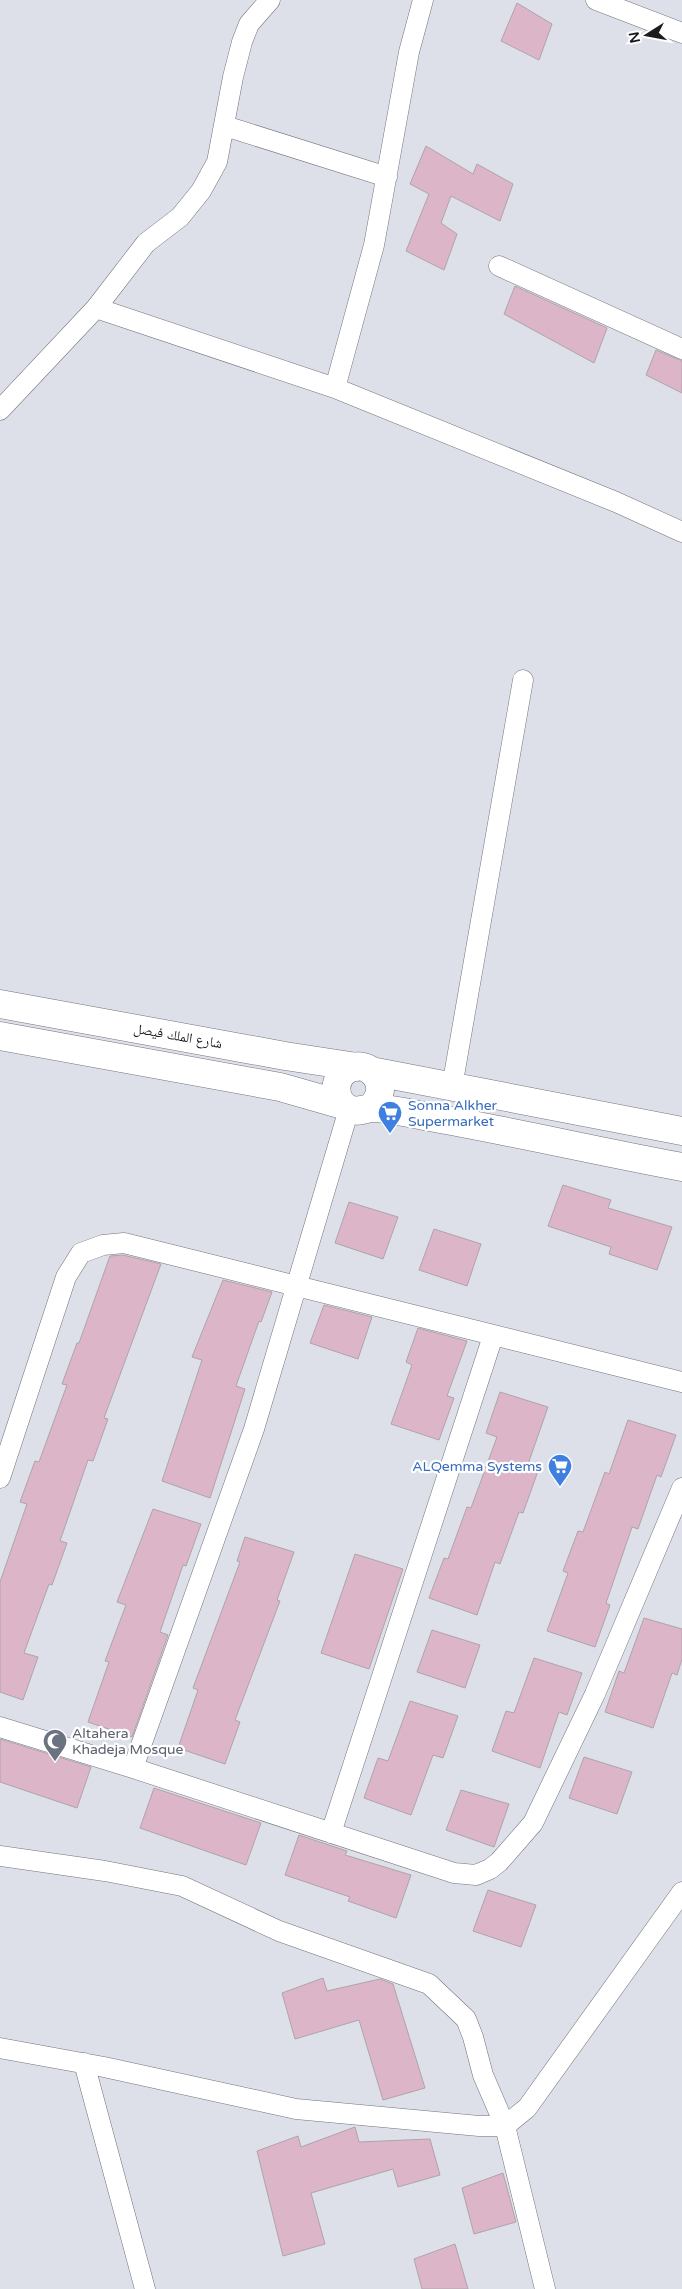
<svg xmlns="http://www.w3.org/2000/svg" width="682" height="2289" font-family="'Varela Round','Noto Naskh Arabic',sans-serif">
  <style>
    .building { fill: #dcb5c9; stroke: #aea4a9 }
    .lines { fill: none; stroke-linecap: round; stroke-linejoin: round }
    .street-casing { stroke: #73747d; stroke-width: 21 }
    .secondary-casing { stroke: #73747d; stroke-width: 29 }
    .street { stroke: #fff; stroke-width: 20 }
    .secondary { stroke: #fff; stroke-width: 28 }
    .labels { text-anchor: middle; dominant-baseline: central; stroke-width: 4.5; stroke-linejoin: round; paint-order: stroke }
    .street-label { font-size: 14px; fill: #1b1c20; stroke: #fff }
    .shop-label { font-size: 14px; fill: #366cbe; stroke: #fff; text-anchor: start }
    .worship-label { font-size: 14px; fill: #5b616d; stroke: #fff; text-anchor: start }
  </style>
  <rect width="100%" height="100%" fill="#dddfe9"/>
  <!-- building -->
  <path class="building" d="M517,3l35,21 -13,36 -38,-19z
    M426,146l47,28 4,-10 36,20 -13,37 -49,-25 -10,27 16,11 -13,36 -38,-19 23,-57 -19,-10z
    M515,286l92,42 -13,35 -90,-49z
    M656,350l26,11v32l-36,-18z
    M563,1185l48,15 -3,8 64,19 -15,43 -48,-16 2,-7 -63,-21z
    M349,1202l49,15 -15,42 -48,-16z
    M434,1229l47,15 -14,42 -48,-16z
    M123,1255l38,9 -57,154 4,1 -15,42 -5,-1 -28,81 7,2 -15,42 -3,-1 -25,69 14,4 -15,43 -23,-8v-110l27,-78 -7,-2 15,-41 4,1 28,-77 -5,-1 15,-41h2l31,-87z
    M223,1280l49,12 -11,30 -2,-1 -23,65 9,3 -35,109 -48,-17 40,-121 -10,-3z
    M324,1305l48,12 -14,42 -48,-16z
    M418,1328l49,13 -20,55 7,2 -15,42 -48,-16 21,-59 -6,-3z
    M500,1392l48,15 -21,60 11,4 -15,42 -4,-1 -19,52 -5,-2 -18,53 -48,-17 15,-40 4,1 19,-52 4,1 26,-71 -11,-4z
    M628,1420l48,15 -15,42 -4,-2 -19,54 -6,-2 -26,76 4,2 -15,42 -48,-16 21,-58 -5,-2 15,-40 5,1 22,-60 4,2z
    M153,1509l48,15 -15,42 -3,-1 -23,67 8,3 -36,102 -44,-15 21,-60 -4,-1 21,-56 -9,-3z
    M245,1537l49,15 -17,48 3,1 -45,119 5,2 -15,42 -47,-16 20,-58 -5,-2 47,-126 -3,-1z
    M355,1554l48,15 -34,100 -48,-16z
    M644,1618l38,11v30l-5,16 -5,-2 -19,55 -48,-16 14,-41 5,2z
    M432,1630l48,15 -15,43 -48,-16z
    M534,1658l48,15 -15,42 -8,-3 -19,56 -48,-17 14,-40 8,2z
    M410,1701l48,15 -15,42 -10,-3 -22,60 -47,-17 14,-40 10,3z
    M0,1739l91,28 -14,41 -77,-26z
    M584,1757l48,15 -15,42 -48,-16z
    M154,1788l107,35 -15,42 -106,-37z
    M461,1790l48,14 -15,43 -48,-17z
    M299,1835l48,16 -2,4 66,20 -15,43 -48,-17 2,-4 -65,-22z
    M488,1890l48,15 -15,42 -48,-16z
    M323,1978l4,13 53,-12 13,5 32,104 -42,12 -24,-80 -64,19 -13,-46z
    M355,2127l4,15 71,-3 10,36 -42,12 -5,-18 -82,24 14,51 -42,12 -26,-105 41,-15 3,11z
    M503,2173l13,49 -42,12 -12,-46z
    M455,2244l13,45h-46l-8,-30z"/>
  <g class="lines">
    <defs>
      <path id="street" d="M596,0l86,33
        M225,126l162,51
        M499,266l183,83
        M96,308l239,80 281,114 66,30
        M335,388l39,-143 35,-193 14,-52
        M0,410l96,-102 50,-65 34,-26 21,-26 16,-29 16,-85 9,-35 7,-18 21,-24
        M452,1087l71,-407
        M0,1478l66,-201 15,-24 22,-8 21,-2 558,139
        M0,1727l133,41 321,105 22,2 14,-6 9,-7 34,-39 62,-129 87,-206
        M133,1768l121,-339 95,-320
        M331,1833l162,-497
        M0,1856l105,15 77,15 97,45 150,53 37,35 7,18 10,38 22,51 40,163
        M0,2048l104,19 192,42 183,17h26l22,-18 155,-216
        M84,2063l61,226"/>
      <path id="secondary" d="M0,1004l285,52 72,11
        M0,1036l280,51 63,18
        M371,1071l311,60
        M370,1108c25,-21 -2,-54 -25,-37 -13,10 -11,31 4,38 9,4 14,0 22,-1 17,0 37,5 53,8 86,15 172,35 258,51"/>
    </defs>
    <!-- street casing -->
    <use href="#street" class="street-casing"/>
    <!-- secondary casing -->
    <use href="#secondary" class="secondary-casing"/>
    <!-- street -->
    <use href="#street" class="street"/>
    <!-- secondary -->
    <use href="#secondary" class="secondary"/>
  </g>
  <!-- icons -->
  <defs>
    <symbol id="supermarket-pin" viewBox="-11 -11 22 30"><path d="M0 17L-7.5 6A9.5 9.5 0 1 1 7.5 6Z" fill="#3f7fe0" stroke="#fff"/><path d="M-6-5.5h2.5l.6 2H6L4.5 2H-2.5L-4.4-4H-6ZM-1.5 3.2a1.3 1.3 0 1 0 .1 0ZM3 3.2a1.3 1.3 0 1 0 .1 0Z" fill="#fff"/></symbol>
    <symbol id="mosque-pin" viewBox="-11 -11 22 30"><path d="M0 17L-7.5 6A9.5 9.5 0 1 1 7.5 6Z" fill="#6b7280" stroke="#fff"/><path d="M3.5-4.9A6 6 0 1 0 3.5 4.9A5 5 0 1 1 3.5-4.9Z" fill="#fff"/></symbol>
  </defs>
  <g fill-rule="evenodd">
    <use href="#supermarket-pin" x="376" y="1099" width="28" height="38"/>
    <use href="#supermarket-pin" x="546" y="1452" width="28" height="38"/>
    <use href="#mosque-pin" x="41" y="1727" width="28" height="38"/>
  </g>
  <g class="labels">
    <!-- street labels -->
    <g class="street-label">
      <text transform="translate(178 1036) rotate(10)">شارع الملك فيصل</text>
    </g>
    <!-- shop labels -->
    <g class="shop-label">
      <text x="408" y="1105">Sonna Alkher<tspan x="408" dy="16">Supermarket</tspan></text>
      <text x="542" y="1466" text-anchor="end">ALQemma Systems</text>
    </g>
    <!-- worship labels -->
    <g class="worship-label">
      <text x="72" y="1733">Altahera<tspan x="72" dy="16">Khadeja Mosque</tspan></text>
    </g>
  </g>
  <!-- north arrow -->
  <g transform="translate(647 35) rotate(259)" stroke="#ffffff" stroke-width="4" paint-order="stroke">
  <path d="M0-4L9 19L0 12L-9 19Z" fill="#1b1c20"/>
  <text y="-8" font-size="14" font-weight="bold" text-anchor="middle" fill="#1b1c20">N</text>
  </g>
</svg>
